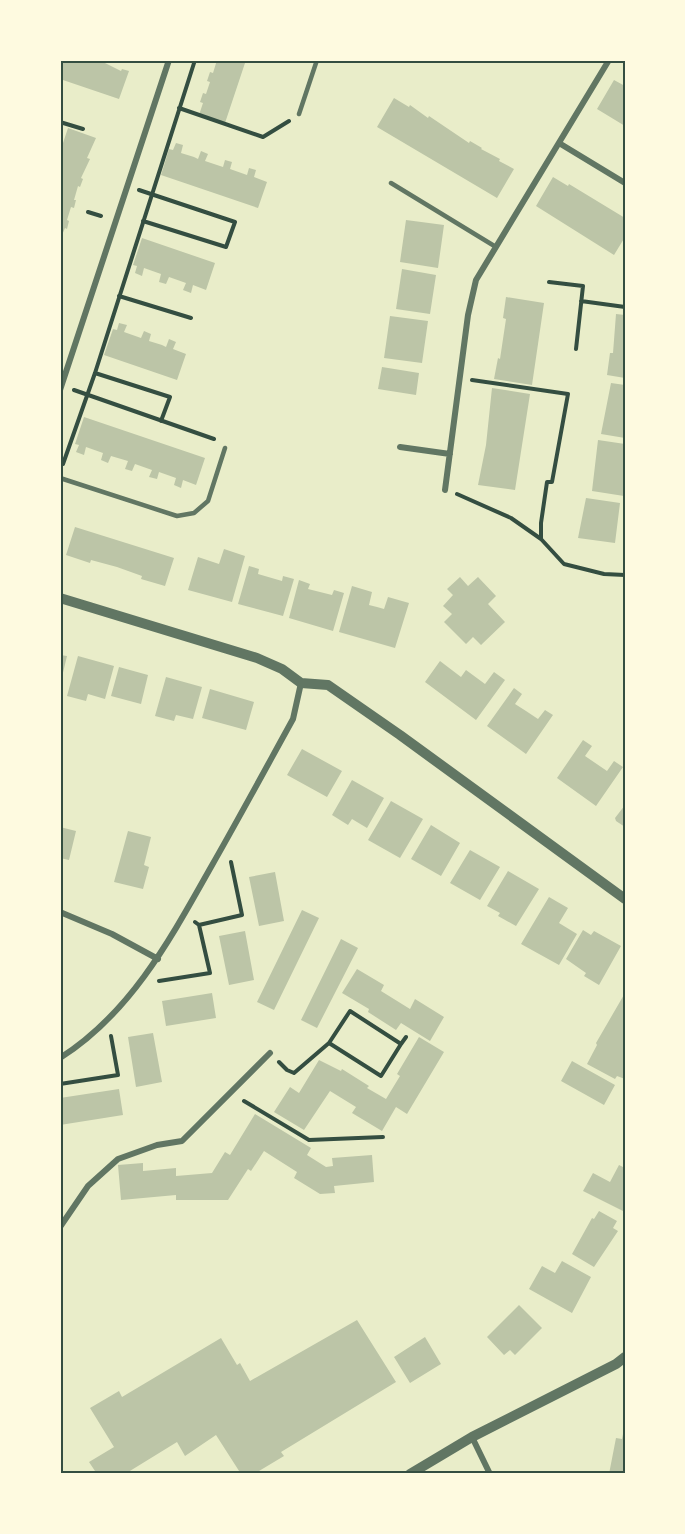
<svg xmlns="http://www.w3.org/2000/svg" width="685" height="1534" font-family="'Sofia Sans Condensed',sans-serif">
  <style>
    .building { fill: #bcc5a7 }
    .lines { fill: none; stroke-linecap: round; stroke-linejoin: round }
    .path { stroke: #344e41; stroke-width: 4 }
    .service { stroke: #617663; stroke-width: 4.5 }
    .minor { stroke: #617663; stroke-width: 6 }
    .tertiary { stroke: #617663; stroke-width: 10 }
    .neatline { fill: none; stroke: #344e41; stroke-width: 2 }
  </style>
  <rect width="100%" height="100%" fill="#e9edc9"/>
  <!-- building -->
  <path class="building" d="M60,60h31l10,3v-2l20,10 1,-2 7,2 -10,28 -59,-20z
    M217,60h29l-21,63 -26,-8 4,-12 -3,-1 3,-9 3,1 4,-12 -3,-1 3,-9 3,1z
    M614,80l11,6v40l-28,-17z
    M394,98l15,9 1,-2 18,13 1,-2 40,27 1,-2 12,7 -1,1 19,10 -1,2 15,8 -17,29 -120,-71z
    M68,128l28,10 -9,20 3,1 -9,19 2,1 -3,8 -2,-1 -4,14h2l-2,8 -3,-1 -4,13 2,1 -2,8 -2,-1 -5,12v-88z
    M176,143l7,2 -2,8 13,4 4,2 3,-8 7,3 -3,7 18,6 2,-7 7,2 -2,7 17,6 2,-7 7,2 -2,7 13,5 -9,26 -97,-33 8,-26 4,1z
    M553,177l15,9 1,-2 56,34v19l-11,18 -78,-49z
    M406,220l38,5 -6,43 -38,-6z
    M142,238l73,25 -9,27 -13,-5 -2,8 -8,-3 3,-7 -17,-6 -3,7 -7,-2 2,-8 -17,-6 -2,8 -7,-3 2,-7 -4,-1z
    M402,269l34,6 -6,39 -34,-5z
    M506,297l38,6 -12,82 -38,-6 4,-21 2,1 6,-40 -3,-1z
    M616,314l9,1v63l-18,-3 3,-22h3z
    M390,316l38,5 -6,42 -38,-5z
    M119,323l8,2 -3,7 17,6 3,-7 7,3 -2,7 13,4 4,2 3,-8 7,3 -3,7 13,5 -9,26 -73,-25 9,-26 4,1z
    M382,367l37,6 -3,22 -38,-6z
    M611,383l14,2v53l-24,-4z
    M492,388l38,6 -15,96 -37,-5 8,-40z
    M84,417l121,41 -9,27 -13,-5 -2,8 -7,-3 2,-7 -17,-6 -2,7 -8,-2 3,-7 -17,-6 -3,7 -7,-2 3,-8 -17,-5 -3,7 -7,-3 2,-7 -17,-6 -2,8 -8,-3 3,-7 -4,-1z
    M598,440l27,4 -1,52 -32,-5z
    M586,498l34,5 -5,40 -37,-5z
    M75,527l99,31 -9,28 -24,-7 1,-3 -25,-9 -26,-7 -1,3 -24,-8z
    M224,549l21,7 -13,46 -44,-12 10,-33 21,7z
    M249,566l10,3 -1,5 24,7 1,-5 11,3 -11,37 -45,-12z
    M460,577l8,9 10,-9 18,19 -8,8 17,18 -24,23 -8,-8 -7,7 -22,-22 8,-8 -9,-8 10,-11 -6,-6z
    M299,580l11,4 -2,5 24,6 2,-5 10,3 -11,38 -44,-13z
    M352,586l20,6 -3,13 8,2 7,2 4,-12 21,6 -14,45 -56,-16z
    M60,655l7,1 -6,25 -1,-1z
    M78,656l36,10 -9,33 -17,-5 -2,7 -19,-5z
    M440,661l21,16 5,-7 19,14 9,-12 11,8 -29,40 -51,-38z
    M119,667l29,8 -7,29 -30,-8z
    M166,677l36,10 -9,32 -17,-4 -2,6 -19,-5z
    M514,688l8,6 -7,10 11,7 12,8 7,-9 8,5 -27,39 -39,-28z
    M210,689l44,13 -8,28 -44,-12z
    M583,740l9,6 -7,10 22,15 7,-10 9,6 -27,39 -39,-28z
    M302,749l40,22 -15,26 -40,-22z
    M352,780l32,18 -17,30 -15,-9 -4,6 -16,-10z
    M391,801l32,18 -23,39 -32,-18z
    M625,805v22l-9,-6 -1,-3z
    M431,825l29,18 -19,33 -30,-17z
    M60,827l16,4 -7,29 -9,-2z
    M128,831l23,6 -7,28 5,2 -6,22 -29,-7z
    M470,850l30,17 -20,33 -30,-17z
    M508,871l31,18 -23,37 -18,-10 2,-3 -13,-7z
    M275,872l9,49 -25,5 -10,-49z
    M549,897l19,11 -9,15 18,11 -18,31 -38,-21z
    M302,910l17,8 -45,92 -17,-8z
    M583,930l8,5 3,-4 27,15 -22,39 -15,-9 2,-3 -20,-14z
    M245,931l9,49 -25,5 -10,-49z
    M341,939l17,9 -41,80 -16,-8z
    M357,969l27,16 -3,6 29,18 5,-10 29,18 -14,24 -29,-18 -5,7 -28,-18 1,-3 -27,-16z
    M212,993l4,25 -50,8 -4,-25z
    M625,993v86l-8,-3 -2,3 -28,-15 10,-19 -1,-2z
    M153,1033l9,49 -26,5 -8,-50z
    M419,1037l25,15 -37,62 -11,-7 -14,24 -30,-18 4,-6 -26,-16 -26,39 -30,-18 16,-25 9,6 20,-33 22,11 1,-2 27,17 -2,2 19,11 14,-23 -3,-2z
    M572,1061l43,24 -11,20 -43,-24z
    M119,1089l4,26 -63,10v-27z
    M255,1114l56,34 -4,7 19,12 7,-1 -1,-8 40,-3 2,27 -40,4 1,7 -15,1 -26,-16 3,-6 -33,-21 -13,20 -3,-2 -20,31h-52v-5l-55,5 -3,-35 25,-2v8l33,-3v8l36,-3 13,-21 5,3z
    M619,1165l6,3v44l-42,-21 10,-18 17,9z
    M599,1211l18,10 -4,7 5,3 -24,36 -22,-13 20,-36 2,1z
    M562,1261l29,16 -19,36 -43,-24 13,-23 13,7z
    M519,1305l23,23 -27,27 -5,-5 -6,5 -17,-18z
    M357,1320l39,62 -115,70 3,4 -30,18h-13l-25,-39 -31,21 -8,-14 -52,32h-28l-8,-12 25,-15 -24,-39 29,-17 3,6 99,-59 16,27 3,-2 10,18z
    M425,1337l16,27 -31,19 -16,-26z
    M624,1429l1,45h-16l7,-36 6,1z"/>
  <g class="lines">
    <!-- path -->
    <path class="path" d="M179,108l84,29 26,-16
      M60,122l23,7
      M139,190l96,32 -9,25 -83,-26
      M88,212l13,4
      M549,282l34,4 -7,63
      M119,296l72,22
      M581,301l44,6
      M95,373l75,24 -9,24
      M472,380l96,14 -16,88h-5l-6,41v16
      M74,390l140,49
      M63,464l32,-91 100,-313
      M457,494l54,24 30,21 23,25 40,10 21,1
      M199,925l43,-10 -11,-53
      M159,981l51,-8 -11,-48 -4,-3
      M329,1043l21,-32 51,33 5,-7
      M279,1062l8,8 7,3 35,-30 52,33 20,-32
      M60,1084l58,-9 -7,-39
      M244,1101l65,39 74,-3"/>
    <!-- service -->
    <path class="service" d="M299,114l18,-54
      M391,183l105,64
      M60,478l117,38 17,-3 14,-12 17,-53"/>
    <!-- minor -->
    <path class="minor" d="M559,143l66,40
      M60,390l109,-330
      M400,447l50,7
      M445,490l23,-175 8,-35 133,-220
      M60,912l52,22 46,25
      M60,1058c71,-45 111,-120 151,-191 28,-49 55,-99 82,-148l8,-36
      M60,1227l28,-41 30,-27 39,-14 25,-4 88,-88
      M472,1437l18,37"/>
    <!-- tertiary -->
    <path class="tertiary" d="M60,598l197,60 25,11 19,14 27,2 72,50 225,164
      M410,1474l62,-37 144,-73 9,-7"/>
  </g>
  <!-- border -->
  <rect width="685" height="1534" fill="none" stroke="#fefae0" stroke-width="123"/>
  <rect x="62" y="62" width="562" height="1410" class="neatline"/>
</svg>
